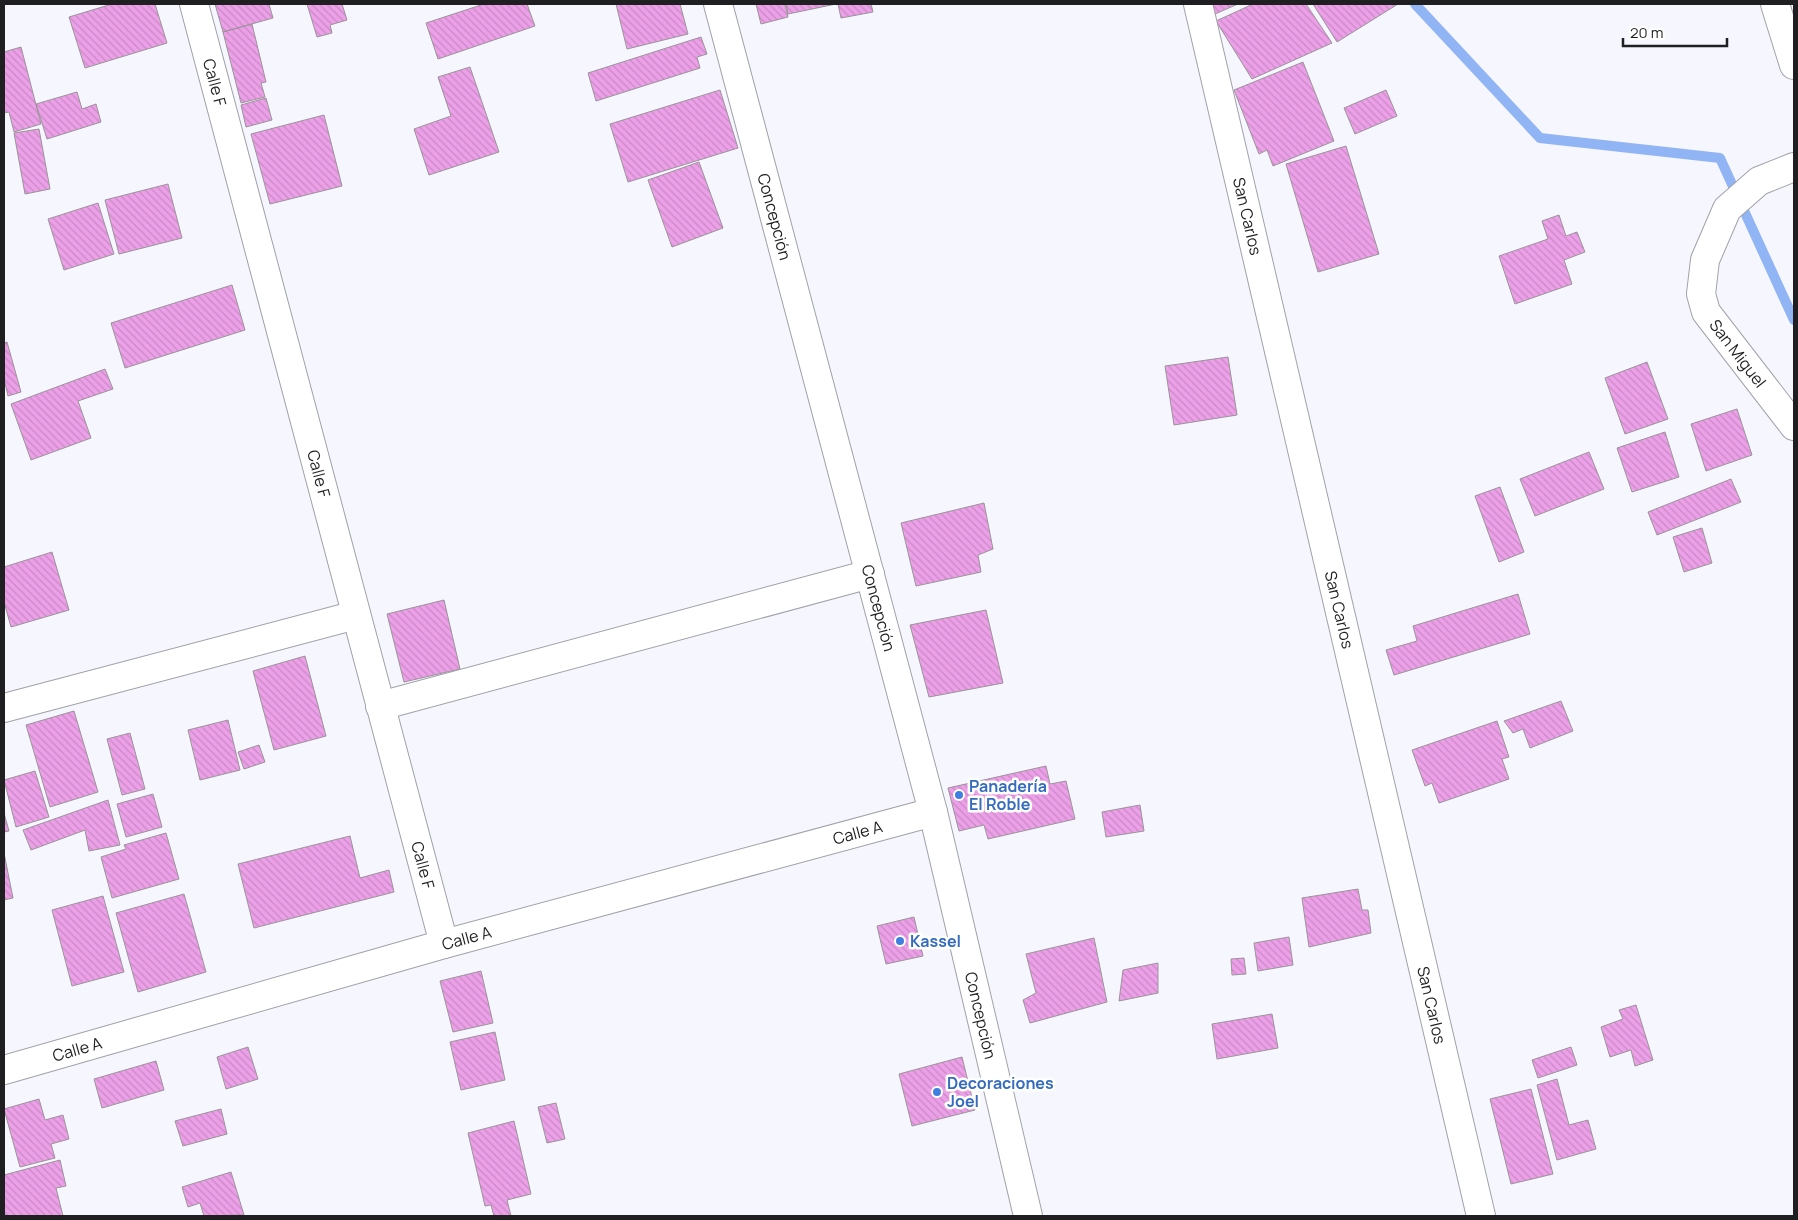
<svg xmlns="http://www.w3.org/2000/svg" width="1798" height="1220" font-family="Manrope,sans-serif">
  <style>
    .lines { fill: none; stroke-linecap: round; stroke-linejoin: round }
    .stream { stroke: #91b4f5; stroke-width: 10 }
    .building { fill: url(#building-back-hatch); stroke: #9a9499 }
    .minor-casing { stroke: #a1a1a8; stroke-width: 30 }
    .minor { stroke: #fff; stroke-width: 28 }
    .shop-dot { fill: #3f7fe0; stroke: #fff; stroke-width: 2 }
    .labels { text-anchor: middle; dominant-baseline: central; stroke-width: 5; stroke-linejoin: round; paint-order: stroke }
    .street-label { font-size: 16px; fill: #1f1e21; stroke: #fff }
    .shop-label { font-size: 16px; font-weight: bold; fill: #366cbe; stroke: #fff; text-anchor: start }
  </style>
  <defs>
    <pattern id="building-back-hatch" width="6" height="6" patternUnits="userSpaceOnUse" patternTransform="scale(1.25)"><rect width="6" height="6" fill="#eca0e7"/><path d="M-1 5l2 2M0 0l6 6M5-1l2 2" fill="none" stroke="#ca89c6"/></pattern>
  </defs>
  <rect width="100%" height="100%" fill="#f6f6fe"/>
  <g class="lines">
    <!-- stream -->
    <path class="stream" d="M1415,4l125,134 180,20 74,162"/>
  </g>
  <!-- building -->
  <path class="building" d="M112,4h43l12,39 -82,25 -16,-51z
    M215,4h54l4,14 -50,14z
    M307,4h35l5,16 -17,5 2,8 -15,4z
    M484,4h43l8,22 -97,33 -12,-36z
    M616,4h64l8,30 -61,15z
    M756,4h29l3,13 -27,7z
    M786,4h50l-48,10z
    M838,4h33l2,8 -32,6z
    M1211,4h27l-23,10z
    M1253,4h53l26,39 -80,36 -36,-58z
    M1313,4h85l-61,38z
    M252,24l14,58 -5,1 4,14 -24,6 -18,-71z
    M701,37l6,17 -10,3 3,11 -104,33 -8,-28z
    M21,47l20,77 -27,8 -5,-20 -5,1v-61z
    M1303,62l31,79 -61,25 -6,-16 -8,4 -25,-64z
    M470,67l29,85 -70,23 -15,-46 37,-13 -13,-39z
    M720,90l18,58 -110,34 -18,-58z
    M1386,90l11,26 -42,18 -11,-26z
    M77,92l5,17 14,-5 5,18 -54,17 -11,-35z
    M266,98l6,22 -26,7 -5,-22z
    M324,115l18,71 -72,18 -19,-70z
    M39,129l11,60 -25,5 -11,-61z
    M1346,146l33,108 -61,18 -32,-108z
    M699,162l24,66 -51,19 -24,-67z
    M168,184l14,54 -63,16 -14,-54z
    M98,203l16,51 -50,16 -16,-51z
    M1559,215l7,21 11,-4 8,20 -21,8 8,24 -57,20 -16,-48 49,-17 -6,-18z
    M232,285l13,45 -120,38 -14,-45z
    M7,342l14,50 -13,4 -4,-17v-36z
    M1228,357l9,58 -63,10 -9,-59z
    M1647,362l21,57 -43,15 -20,-56z
    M105,369l8,20 -35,12 13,37 -60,22 -20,-56z
    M1737,409l15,46 -46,16 -15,-47z
    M1665,432l14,45 -47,15 -15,-44z
    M1589,452l15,37 -69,27 -15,-37z
    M1731,479l10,23 -84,33 -9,-23z
    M1500,487l24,65 -25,10 -24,-66z
    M984,503l9,46 -15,6 3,17 -65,14 -15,-63z
    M1702,528l10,35 -28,9 -11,-35z
    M52,552l17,58 -58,17 -7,-25v-35z
    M1518,594l12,40 -136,41 -8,-25 31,-9 -4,-15z
    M444,600l16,69 -56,13 -17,-68z
    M986,610l17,73 -74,14 -19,-72z
    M305,656l21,80 -52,14 -21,-79z
    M1561,701l12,30 -43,17 -7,-19 -10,4 -9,-12z
    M74,711l24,81 -48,15 -24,-82z
    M228,720l12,50 -40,10 -12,-50z
    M1497,721l12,36 -7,2 7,20 -70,24 -7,-20 -7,3 -13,-36z
    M130,733l15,56 -23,6 -15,-56z
    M259,745l6,17 -21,7 -6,-17z
    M1046,766l4,18 16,-3 9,38 -87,20 -4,-14 -25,6 -11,-43z
    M35,771l14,46 -33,10 -12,-47z
    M153,794l9,33 -36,10 -9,-33z
    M108,800l12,45 -31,6 -4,-21 -54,20 -8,-20z
    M1140,805l4,26 -38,6 -4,-25z
    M4,813l5,18 -5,1z
    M166,833l13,46 -67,19 -11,-41 25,-8 -2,-4z
    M350,836l10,42 29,-8 5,22 -140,36 -16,-64z
    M4,853l9,45 -9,2z
    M1358,889l4,21h6l3,23 -62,14 -7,-49z
    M184,894l22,78 -68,20 -22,-79z
    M103,896l21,76 -52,14 -20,-76z
    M914,917l9,39 -37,8 -9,-38z
    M1289,937l4,28 -35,6 -4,-28z
    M1094,938l13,64 -77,21 -7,-23 13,-7 -10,-39z
    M1244,958l2,16 -14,1 -1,-16z
    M1158,963v30l-39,8 4,-31z
    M481,971l12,52 -40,9 -13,-51z
    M1636,1005l17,55 -18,6 -4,-16 -21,7 -9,-30 22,-8 -4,-9z
    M1272,1014l6,34 -61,11 -5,-35z
    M495,1032l10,48 -44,10 -11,-48z
    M248,1047l10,32 -32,10 -9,-32z
    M1571,1047l6,18 -39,13 -6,-18z
    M962,1057l13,53 -63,16 -13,-52z
    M156,1061l8,29 -62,18 -8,-29z
    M1557,1079l12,46 19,-5 8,29 -39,11 -20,-75z
    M1531,1089l22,85 -42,10 -21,-85z
    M39,1099l6,21 18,-5 6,24 -18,5 4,14 -35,9 -16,-58z
    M556,1103l9,36 -18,4 -9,-36z
    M221,1109l6,25 -44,12 -8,-25z
    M514,1121l17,73 -24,6 4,16h-17l-3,-11 -6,1 -17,-73z
    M60,1160l6,26 -10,2 7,28h-59v-41z
    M231,1172l13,43 -40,1 -4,-13 -12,4 -6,-20z"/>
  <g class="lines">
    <defs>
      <g id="minor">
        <path id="s1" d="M194,4l250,940"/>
        <path id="s2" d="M718,4l215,808 95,404"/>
        <path id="s3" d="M1198,4l283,1212"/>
        <path d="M1775,4l19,61"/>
        <path id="s4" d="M1794,167l-35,14 -32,28 -22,51 -4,34 5,18 88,114"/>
        <path d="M380,706l490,-132"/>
        <path d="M4,708l352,-93"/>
        <path id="s5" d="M4,1070l440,-126 489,-132"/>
      </g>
    </defs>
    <!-- minor casing -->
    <use href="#minor" class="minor-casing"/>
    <!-- minor -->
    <use href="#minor" class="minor"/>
  </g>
  <!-- markers -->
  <g class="shop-dot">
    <circle cx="959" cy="795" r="5"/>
    <circle cx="900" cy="941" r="5"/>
    <circle cx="937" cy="1092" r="5"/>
  </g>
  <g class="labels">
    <!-- street labels -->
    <g class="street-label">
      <text stroke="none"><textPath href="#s1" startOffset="81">Calle F</textPath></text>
      <text stroke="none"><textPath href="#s3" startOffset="218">San Carlos</textPath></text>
      <text stroke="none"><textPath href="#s2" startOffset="220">Concepción</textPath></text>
      <text stroke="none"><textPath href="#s4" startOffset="241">San Miguel</textPath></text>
      <text stroke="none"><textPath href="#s1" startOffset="486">Calle F</textPath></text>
      <text stroke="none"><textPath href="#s2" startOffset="625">Concepción</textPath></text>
      <text stroke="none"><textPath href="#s3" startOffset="622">San Carlos</textPath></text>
      <text stroke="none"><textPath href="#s5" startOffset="886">Calle A</textPath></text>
      <text stroke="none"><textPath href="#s1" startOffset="891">Calle F</textPath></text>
      <text stroke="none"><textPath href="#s5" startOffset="481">Calle A</textPath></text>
      <text stroke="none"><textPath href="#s3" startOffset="1028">San Carlos</textPath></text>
      <text stroke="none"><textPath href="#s2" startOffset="1045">Concepción</textPath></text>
      <text stroke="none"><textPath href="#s5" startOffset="76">Calle A</textPath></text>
    </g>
    <!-- shop labels -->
    <g class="shop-label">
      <text x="969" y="786">Panadería<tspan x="969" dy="18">El Roble</tspan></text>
      <text x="910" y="941">Kassel</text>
      <text x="947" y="1083">Decoraciones<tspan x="947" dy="18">Joel</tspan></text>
    </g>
  </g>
  <!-- border -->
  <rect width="1798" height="1220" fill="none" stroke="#1f1e21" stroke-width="10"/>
  <!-- scale -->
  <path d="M1623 38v8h104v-8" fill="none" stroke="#1f1e21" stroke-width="2.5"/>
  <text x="1630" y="38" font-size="15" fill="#1f1e21" stroke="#ffffff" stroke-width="4" paint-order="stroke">20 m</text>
</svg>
